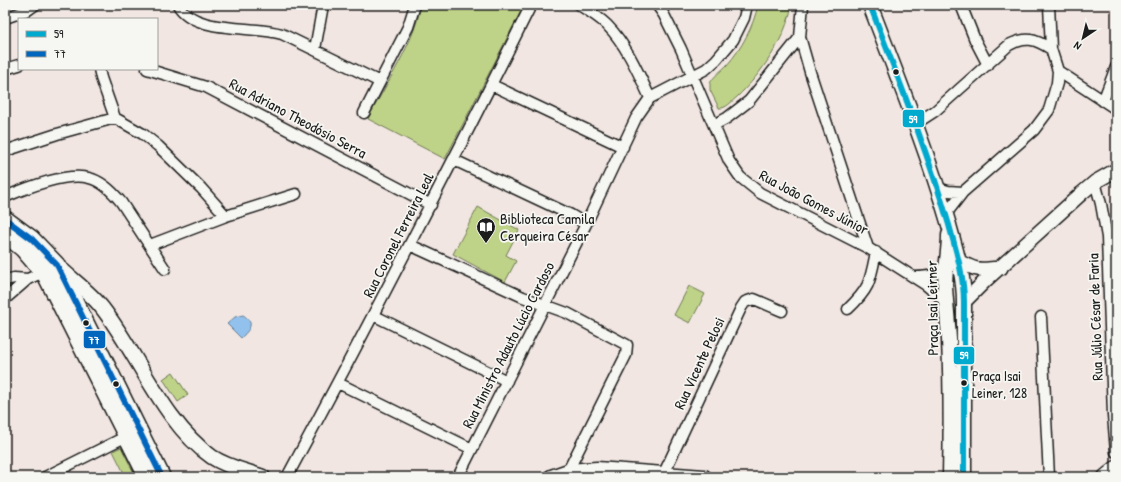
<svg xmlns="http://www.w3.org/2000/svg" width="1121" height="482" font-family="'Patrick Hand',sans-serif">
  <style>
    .green { fill: #bed388; stroke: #6d7852 }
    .water { fill: #92c1ed; stroke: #637f99 }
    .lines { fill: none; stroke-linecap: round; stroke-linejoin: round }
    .minor-casing { stroke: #1c1c1c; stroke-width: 13 }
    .tertiary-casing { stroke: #1c1c1c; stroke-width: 16 }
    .secondary-casing { stroke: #1c1c1c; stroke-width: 17 }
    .primary-casing { stroke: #1c1c1c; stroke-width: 19 }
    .minor { stroke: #f6f6f2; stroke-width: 10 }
    .tertiary { stroke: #f6f6f2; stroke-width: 13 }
    .secondary { stroke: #f6f6f2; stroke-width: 14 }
    .primary { stroke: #f6f6f2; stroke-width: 16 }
    .bus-1-casing { stroke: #f6f6f2; stroke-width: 9 }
    .bus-2-casing { stroke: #f6f6f2; stroke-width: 9 }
    .bus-1 { stroke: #00a9ce; stroke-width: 6 }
    .bus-2 { stroke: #0065bd; stroke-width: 6 }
    .bus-dot { fill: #1c1c1c; stroke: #f6f6f2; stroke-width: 1.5 }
    .labels { text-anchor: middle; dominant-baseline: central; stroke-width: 3.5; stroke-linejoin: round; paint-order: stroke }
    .bus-label { font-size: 14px; fill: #1c1c1c; stroke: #f6f6f2; text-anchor: start }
    .street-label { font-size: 15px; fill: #1c1c1c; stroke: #f6f6f2 }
    .poi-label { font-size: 15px; fill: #1c1c1c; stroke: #f6f6f2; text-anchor: start }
    .line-badge { stroke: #f6f6f2; stroke-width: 1.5 }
    .badge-label { font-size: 11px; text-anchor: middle; font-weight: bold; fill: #fff }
  </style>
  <rect width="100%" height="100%" fill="#f1e6e1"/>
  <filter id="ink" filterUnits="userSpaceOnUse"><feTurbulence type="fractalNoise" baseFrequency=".025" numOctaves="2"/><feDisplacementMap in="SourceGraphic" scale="8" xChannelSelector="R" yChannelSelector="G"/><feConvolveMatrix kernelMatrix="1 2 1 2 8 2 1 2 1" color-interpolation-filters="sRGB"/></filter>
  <g filter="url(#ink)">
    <!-- green -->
    <path class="green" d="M421,5h103l-79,154 -77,-40c18,-36 46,-75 53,-114z
      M758,5h34c-7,35 -30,68 -55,92 -5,4 -11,12 -18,11l-9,-18v-7c4,-7 11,-12 17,-18 15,-17 26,-38 31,-60z
      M478,207l41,23 -13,25 10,6 -11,21 -52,-28z
      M689,286l16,8 -15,29 -16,-8z
      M173,372l15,23 -10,7 -15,-23z
      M121,447l15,30h-10l-13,-26z"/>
    <!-- water -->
    <path class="water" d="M243,315c13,8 6,15 -2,23l-14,-14 8,-7z"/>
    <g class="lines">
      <defs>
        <path id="minor" d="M178,5c17,29 74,20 104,29l98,48
          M579,5c10,6 20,12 28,20 19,19 32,49 43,73
          M657,5l7,10 17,34 48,112 11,16 20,16 108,55 58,37 20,17
          M961,5l14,35 13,25
          M5,18l23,-8 7,-5
          M800,37l10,35 58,176
          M315,49l8,-44
          M5,69l14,-4
          M99,69l2,9 14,40 28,16 15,12 43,42 25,28
          M147,69l59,18 225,118
          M1058,71l58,38
          M492,85l131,62
          M1103,101l13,-34
          M364,113l44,-86 7,-22
          M915,124l20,-13 74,-66c17,-9 26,-6 42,4
          M714,125l13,-7 22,-17 51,-64 3,-32
          M5,151l52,-17 58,-16
          M454,160l117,55 15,9
          M1095,182l6,22 6,33 6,178 3,37
          M938,188l10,3 15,1
          M5,197c21,-9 62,-25 84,-19 13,3 23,13 32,24l44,67
          M946,214l17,-22 71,-62 15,-20 8,-27 1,-12 -7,-22 -2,-44
          M150,245l76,-29 70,-22
          M410,245l113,52 44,16 60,32 -1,10 -58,116
          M915,277c15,0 19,-1 30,-11
          M5,280l9,-2 14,1
          M5,299l23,-20 15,-7
          M848,309c22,-21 22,-27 28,-57
          M373,315l134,66
          M1041,317l8,160
          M338,383l134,66
          M664,473l77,-165 4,-6 9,-3 28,12
          M45,477l86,-43
          M287,477c84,-156 165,-313 244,-472
          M458,477l128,-253 50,-106 14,-20 56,-29 10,-9 17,-20 11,-22 3,-13"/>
        <path id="tertiary" d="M950,262c11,-3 18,6 28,7 7,1 15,-1 23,-1
          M964,302l22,-22 96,-87 13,-11 21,-12"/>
        <path id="secondary" d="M870,5c28,73 57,145 79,220 7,26 15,50 15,77v175
          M949,235c0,17 -4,34 -4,52 1,17 3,34 4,52 2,46 2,92 1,138
          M61,269c14,13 31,25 42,40 35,45 61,115 109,148 15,10 34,14 51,20
          M551,477l17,-6 29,-2 107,8
          M1105,477l11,-9"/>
        <path id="primary" d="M5,219l27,20 25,26 105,212
          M5,234l18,15 23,27 101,201"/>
      </defs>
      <!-- minor casing -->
      <use href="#minor" class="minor-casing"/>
      <!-- tertiary casing -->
      <use href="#tertiary" class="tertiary-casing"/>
      <!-- secondary casing -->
      <use href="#secondary" class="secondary-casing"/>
      <!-- primary casing -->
      <use href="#primary" class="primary-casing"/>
      <!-- minor -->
      <use href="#minor" class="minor"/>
      <!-- tertiary -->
      <use href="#tertiary" class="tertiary"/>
      <!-- secondary -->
      <use href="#secondary" class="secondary"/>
      <!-- primary -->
      <use href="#primary" class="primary"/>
      <defs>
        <path id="bus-1" d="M870,5c28,73 57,145 79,220 7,26 15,50 15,77v175"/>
        <path id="bus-2" d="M5,219l27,20 25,26 105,212"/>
      </defs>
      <!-- bus-1 casing -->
      <use href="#bus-1" class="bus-1-casing"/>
      <!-- bus-2 casing -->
      <use href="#bus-2" class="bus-2-casing"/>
      <!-- bus-1 -->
      <use href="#bus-1" class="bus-1"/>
      <!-- bus-2 -->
      <use href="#bus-2" class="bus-2"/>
    </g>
  </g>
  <!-- icons -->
  <defs>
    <symbol id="library-pin" viewBox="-11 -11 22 30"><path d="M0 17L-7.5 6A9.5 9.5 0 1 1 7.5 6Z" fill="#1c1c1c" stroke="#f6f6f2"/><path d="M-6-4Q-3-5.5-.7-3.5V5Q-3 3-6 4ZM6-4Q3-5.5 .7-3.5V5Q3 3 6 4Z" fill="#fff"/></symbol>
  </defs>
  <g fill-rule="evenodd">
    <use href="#library-pin" x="475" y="216" width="22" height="30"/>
  </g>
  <!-- markers -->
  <g class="bus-dot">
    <circle cx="896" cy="72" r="3.5"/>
    <circle cx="86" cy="323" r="3.5"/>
    <circle cx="964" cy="383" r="3.5"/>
    <circle cx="116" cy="384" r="3.5"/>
  </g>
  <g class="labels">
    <!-- bus labels -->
    <g class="bus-label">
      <text x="972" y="375">Praça Isai<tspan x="972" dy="17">Leiner, 128</tspan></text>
    </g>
    <!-- street labels -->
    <g class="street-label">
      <text transform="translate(298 118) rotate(28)">Rua Adriano Theodósio Serra</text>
      <text transform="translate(814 202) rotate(28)">Rua João Gomes Júnior</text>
      <text transform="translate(398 235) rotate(-63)">Rua Coronel Ferreira Leal</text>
      <text transform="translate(932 308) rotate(-91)">Praça Isai Leirner</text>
      <text transform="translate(1095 317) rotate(-92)">Rua Júlio César de Faria</text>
      <text transform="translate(508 345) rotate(-63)">Rua Ministro Adauto Lúcio Cardoso</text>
      <text transform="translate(699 363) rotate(-65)">Rua Vicente Pelosi</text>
    </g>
    <!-- poi labels -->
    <g class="poi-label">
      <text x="500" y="218">Biblioteca Camila<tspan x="500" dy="17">Cerqueira César</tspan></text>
    </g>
  </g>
  <g class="line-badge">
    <rect x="902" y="109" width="23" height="19" rx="4" fill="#00a9ce"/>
    <rect x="83" y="330" width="23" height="19" rx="4" fill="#0065bd"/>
    <rect x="953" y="346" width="22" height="19" rx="4" fill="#00a9ce"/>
  </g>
  <g class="badge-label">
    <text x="913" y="123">59</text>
    <text x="94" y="344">77</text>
    <text x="964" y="359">59</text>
  </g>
  <!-- margin -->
  <rect width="1121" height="482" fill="none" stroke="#f6f6f2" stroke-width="20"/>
  <rect x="10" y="10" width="1101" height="462" fill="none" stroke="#1c1c1c" stroke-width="1.5" filter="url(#ink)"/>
  <!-- legend -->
  <rect x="18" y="18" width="140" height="52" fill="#f6f6f2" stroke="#9f9f9c"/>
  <rect x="26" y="31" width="20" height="6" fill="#00a9ce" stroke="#9f9f9c"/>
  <text x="54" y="38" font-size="12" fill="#1c1c1c">59</text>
  <rect x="26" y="51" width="20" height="6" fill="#0065bd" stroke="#9f9f9c"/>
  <text x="54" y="58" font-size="12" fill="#1c1c1c">77</text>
  <!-- north arrow -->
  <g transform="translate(1083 38) rotate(215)" stroke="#f6f6f2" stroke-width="3" paint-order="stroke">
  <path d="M0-3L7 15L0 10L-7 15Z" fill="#1c1c1c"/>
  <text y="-6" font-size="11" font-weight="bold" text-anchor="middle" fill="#1c1c1c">N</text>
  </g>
</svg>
